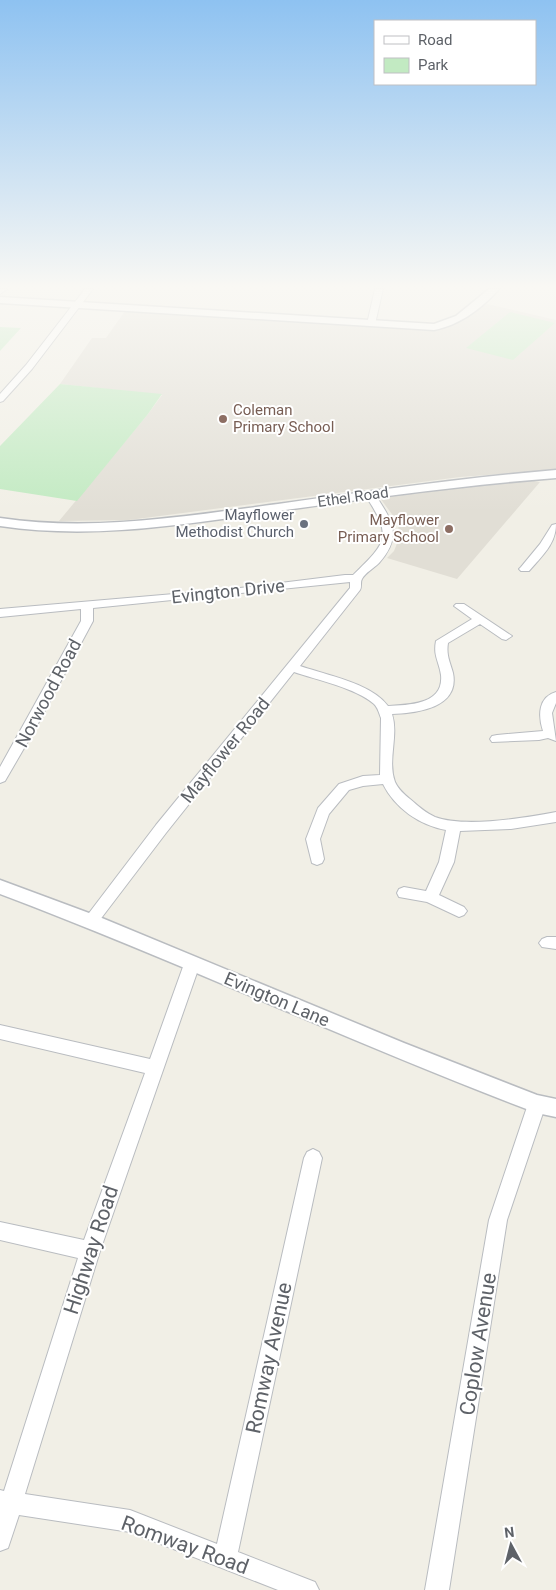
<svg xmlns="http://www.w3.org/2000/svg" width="556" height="1590" font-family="Roboto,sans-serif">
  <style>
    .education { fill: #e1ded5 }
    .green { fill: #c2eac2 }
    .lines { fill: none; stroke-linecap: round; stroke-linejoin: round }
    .minor-casing { stroke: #b9bcc0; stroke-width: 2 }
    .tertiary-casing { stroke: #b9bcc0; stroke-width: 3 }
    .minor { fill: #fff; fill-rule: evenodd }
    .tertiary { fill: #fff; fill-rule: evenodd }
    .education-dot { fill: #8d6e63; stroke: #fff; stroke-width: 2 }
    .worship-dot { fill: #6b7280; stroke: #fff; stroke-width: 2 }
    .labels { text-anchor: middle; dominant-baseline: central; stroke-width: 4; stroke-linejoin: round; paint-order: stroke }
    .far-education-label { font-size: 15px; fill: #785e54; stroke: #fff; text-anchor: start }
    .far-street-label { font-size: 15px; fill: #5e6268; stroke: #fff }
    .far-worship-label { font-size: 15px; fill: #5b616d; stroke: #fff; text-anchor: end }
    .street-label { font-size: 18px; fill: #5e6268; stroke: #fff }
    .near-street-label { font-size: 21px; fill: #5e6268; stroke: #fff }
  </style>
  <rect width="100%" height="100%" fill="#f1efe6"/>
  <!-- education -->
  <path class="education" d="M487,304l69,16v150l-96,7 -331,43 -70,1 89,-107 14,-19 -102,-11 32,-46h14l19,-27 117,8 194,10 13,-2 8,-4z
    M528,480l12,2 -83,97 -70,-21 7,-7 6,-15 -3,-15 -17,-23 82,-13z"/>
  <!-- green -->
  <path class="green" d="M510,312l45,11 -42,37 -47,-12z
    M0,327l21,1 -21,23z
    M60,384l102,10 -14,20 -71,87 -77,-12v-43z"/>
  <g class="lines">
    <defs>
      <path id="minor" d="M0,289h7l-7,5z
        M85,289h8l-61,80 -29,32 -3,1v-8l26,-29z
        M375,289h8l-8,35 -4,2 -4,-2z
        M370,492l4,1c17,26 30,42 5,70 -5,5 -14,10 -17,16 -2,3 0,8 -2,11l-60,76c26,9 71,17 88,40 22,-1 56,-2 53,-31 -2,-14 -8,-19 -5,-34l36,-22 -18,-13 2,-2h8l48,32 -6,4 -4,-1 -22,-15 -32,19c-2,12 2,19 5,30 7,35 -36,40 -61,41 7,22 -5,46 3,68 3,7 10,13 15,17 8,7 16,14 25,18 30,11 89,1 121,-5v10l-45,7 -51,2 -6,31 -15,33 25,12 3,4 -3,4 -5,2 -32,-15 -28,-5 -2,-4 2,-4 5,-2 22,4 13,-29 7,-32c-27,-5 -51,-22 -63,-46l-20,2 -14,4 -20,24 -9,25 4,20 -2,4 -5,2 -5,-2 -6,-24 12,-31 21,-24 24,-8 17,-1 1,-57c-2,-5 -3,-10 -7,-14 -18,-16 -57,-24 -80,-32l-128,161 -70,92 -5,2 -5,-2 -3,-4 3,-4 70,-92 194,-237v-6l-257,26v13l-59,110 -29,50 -5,2v-16l81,-146v-12l-81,8v-8l232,-20 113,-14h8c34,-33 40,-38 12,-80z
        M556,524c0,20 -14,32 -27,47h-8l-2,-2 2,-2 19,-23 12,-19z
        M556,692v11l-4,10 4,28 -8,-3 -9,2 -47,2 -2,-3 2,-3 5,-1 46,-4c-5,-15 -5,-34 13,-39z
        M547,937h9v12l-14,-2 -3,-4 3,-4z
        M192,958l6,1 2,5 -100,287 -75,243 105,16 87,34 87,-386 3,-6 6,-3 6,3 3,6 -84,394 77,30 4,8h-41l-148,-58 -111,-17 -11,33 -8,3v-61l4,1 74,-233 -78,-18v-18l84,18 61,-167 -145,-34v-14l150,34 34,-95 2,-5z
        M537,1096l6,2 3,6 -39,116 -58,370h-24l64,-370 39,-116 3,-6z"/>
      <path id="tertiary" d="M489,289h10c-17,19 -39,36 -65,41l-434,-27v-6l434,27 22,-8z
        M556,470v8c-93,7 -185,20 -278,33 -92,13 -185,29 -278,15v-8c93,14 186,-2 278,-14 93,-13 185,-26 278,-34z
        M0,880l97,36 307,127 133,52 19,4v18l-19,-4c-181,-68 -356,-151 -537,-219z"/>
    </defs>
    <!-- minor casing -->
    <use href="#minor" class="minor-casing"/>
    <!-- tertiary casing -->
    <use href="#tertiary" class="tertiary-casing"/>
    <!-- minor -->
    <use href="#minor" class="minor"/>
    <!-- tertiary -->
    <use href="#tertiary" class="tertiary"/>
  </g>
  <!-- sky -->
  <linearGradient id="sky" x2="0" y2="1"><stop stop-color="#8ec2f1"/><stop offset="0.56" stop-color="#f9f8f4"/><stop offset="1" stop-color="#f9f8f4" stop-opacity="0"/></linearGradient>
  <rect width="556" height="512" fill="url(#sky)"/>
  <!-- markers -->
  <g class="education-dot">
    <circle cx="223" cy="419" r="5"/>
    <circle cx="449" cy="529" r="5"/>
  </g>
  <circle class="worship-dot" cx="304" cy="524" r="5"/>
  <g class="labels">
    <!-- far-education labels -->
    <g class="far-education-label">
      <text x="233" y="410">Coleman<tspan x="233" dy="17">Primary School</tspan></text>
      <text x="439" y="520" text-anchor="end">Mayflower<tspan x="439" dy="17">Primary School</tspan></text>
    </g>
    <!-- far-street labels -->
    <g class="far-street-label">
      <text transform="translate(353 497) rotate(-8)">Ethel Road</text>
    </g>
    <!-- far-worship labels -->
    <g class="far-worship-label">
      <text x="294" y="515">Mayflower<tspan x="294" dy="17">Methodist Church</tspan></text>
    </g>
    <!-- street labels -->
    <g class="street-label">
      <text transform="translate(228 591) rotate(-6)">Evington Drive</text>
      <text transform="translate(48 693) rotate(-62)">Norwood Road</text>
      <text transform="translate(225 750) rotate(-51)">Mayflower Road</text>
      <text transform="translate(277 999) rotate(23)">Evington Lane</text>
    </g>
    <!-- near-street labels -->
    <g class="near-street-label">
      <text transform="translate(91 1250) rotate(-72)">Highway Road</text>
      <text transform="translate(478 1344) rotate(-81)">Coplow Avenue</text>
      <text transform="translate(269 1358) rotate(-78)">Romway Avenue</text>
      <text transform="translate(185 1545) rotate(20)">Romway Road</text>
    </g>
  </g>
  <!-- legend -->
  <rect x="374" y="20" width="162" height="65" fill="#ffffff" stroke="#bfc0c3"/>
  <rect x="384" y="36" width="25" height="8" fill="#ffffff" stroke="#bfc0c3"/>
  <text x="418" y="45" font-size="15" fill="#5e6268">Road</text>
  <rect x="384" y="58" width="25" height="15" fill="#c2eac2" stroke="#bfc0c3"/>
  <text x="418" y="70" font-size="15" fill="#5e6268">Park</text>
  <!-- north arrow -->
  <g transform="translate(511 1545) rotate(353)" stroke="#ffffff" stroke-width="4" paint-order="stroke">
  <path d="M0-4L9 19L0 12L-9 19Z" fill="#5e6268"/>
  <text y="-8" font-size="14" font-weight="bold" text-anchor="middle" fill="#5e6268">N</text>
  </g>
</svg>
